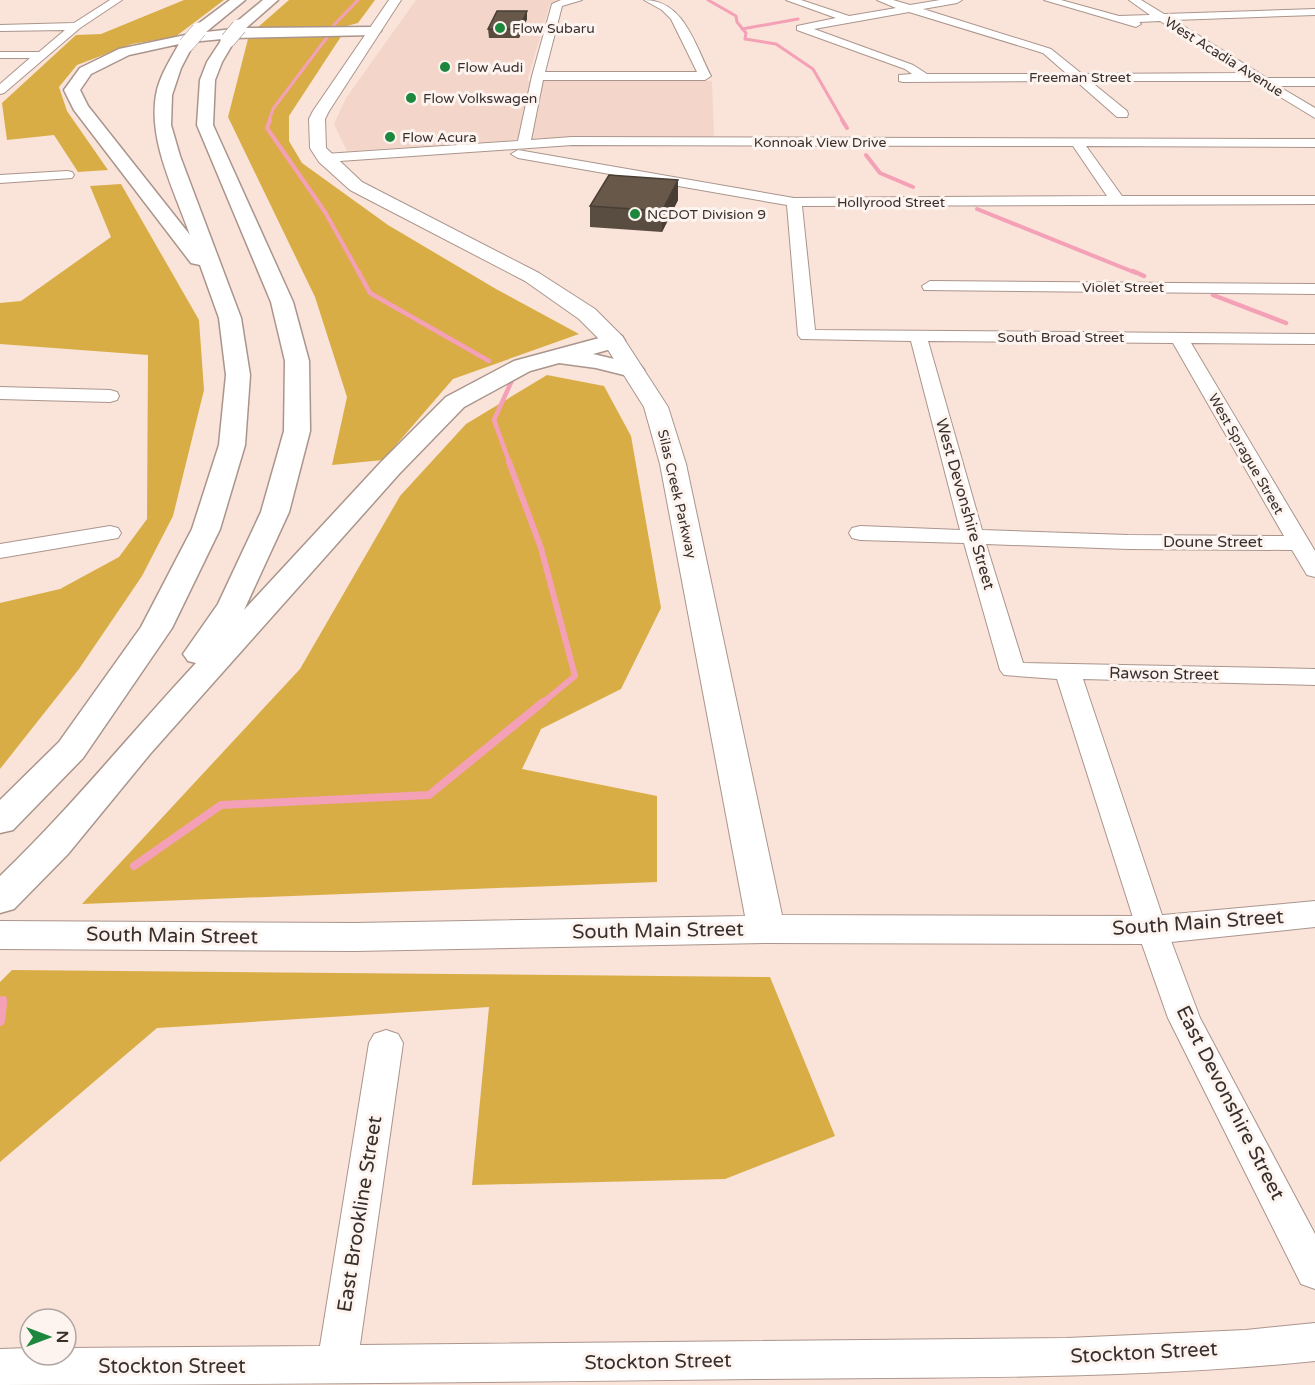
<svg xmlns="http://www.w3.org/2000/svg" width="1315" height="1385" font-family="'Varela Round',sans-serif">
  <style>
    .built { fill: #f3d6c9 }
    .forest { fill: #d9ad46 }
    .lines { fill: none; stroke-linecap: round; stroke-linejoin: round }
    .stream-far5 { stroke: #f4a0b7; stroke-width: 3 }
    .stream-far4 { stroke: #f4a0b7; stroke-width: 4 }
    .stream-far3 { stroke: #f4a0b7; stroke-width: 4.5 }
    .stream-far2 { stroke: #f4a0b7; stroke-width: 6 }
    .stream-far1 { stroke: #f4a0b7; stroke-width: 8 }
    .stream { stroke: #f4a0b7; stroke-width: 10 }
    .minor-casing { stroke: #aa958c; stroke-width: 2 }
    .major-casing { stroke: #aa958c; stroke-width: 2 }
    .highway-casing { stroke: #aa958c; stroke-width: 3 }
    .minor { fill: #fff; fill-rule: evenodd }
    .major { fill: #fff; fill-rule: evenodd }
    .highway { fill: #fff; fill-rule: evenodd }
    .highway-bridge-casing { stroke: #aa958c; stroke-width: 16; stroke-linecap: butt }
    .highway-bridge { stroke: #fff; stroke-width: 15 }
    .wall { fill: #594c40 }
    .shaded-wall { fill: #483e34 }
    .building { fill: #67584a; stroke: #483e34; stroke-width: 1.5 }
    .poi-dot { fill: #1e873e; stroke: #fdf4f0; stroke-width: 2 }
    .labels { text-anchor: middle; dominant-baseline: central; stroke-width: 6; stroke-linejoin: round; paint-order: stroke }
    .far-poi-label { font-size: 14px; fill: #39302c; stroke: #fdf4f0; text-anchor: start }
    .far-street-label { font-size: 14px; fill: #39302c; stroke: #fdf4f0 }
    .street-label { font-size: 16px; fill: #39302c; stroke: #fdf4f0 }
    .near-street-label { font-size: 20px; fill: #39302c; stroke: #fdf4f0 }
  </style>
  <rect width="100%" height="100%" fill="#fae3d9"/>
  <!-- built -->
  <path class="built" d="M416,0h143l-9,4 -23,77h185l2,57 -151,-1 -216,14 -13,-27 12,-26z"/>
  <!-- forest -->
  <path class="forest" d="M184,0h40l-49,37 -43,7 -55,21 -18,22 8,24 41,59 -30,2 -24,-37 -47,5 -5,-37 74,-68 25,-1z
    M289,0h86l-17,23 -15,4 -86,1z
    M249,35h93l-53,81v25l13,22 86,62 108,64 83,45 -126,45 -70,81 -51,5 15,-68 -32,-100 -87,-180z
    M121,184l78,136 5,70 -31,126 -31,60 -63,93 -79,100v-166l60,-14 59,-32 28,-38 1,-164 -148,-11v-41l21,-2 90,-64 -21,-51z
    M547,375l57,11 27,50 30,172 -40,81 -80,40 -19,40 135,27v86l-575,22 218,-235 100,-173 66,-72z
    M12,970l758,7 65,159 -110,43 -253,6 17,-178 -332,21 -157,134v-180z"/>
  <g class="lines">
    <!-- stream-far5 -->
    <path class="stream-far5" d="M708,0l28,16 1,6 9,11 -1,6 31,5 37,25 30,52
      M334,25l24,-25
      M742,29l56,-10
      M269,121l4,-12 55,-73"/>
    <!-- stream-far4 -->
    <path class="stream-far4" d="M270,120l-3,8 58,84 34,61
      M842,120l5,8
      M866,155l14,18 33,14
      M977,209l159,64"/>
    <!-- stream-far3 -->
    <path class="stream-far3" d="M358,271l12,22 119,68
      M1133,271l11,5
      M1213,295l73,28
      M510,464l-16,-44 19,-42"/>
    <!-- stream-far2 -->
    <path class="stream-far2" d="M509,462l32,86 34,128 -34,28"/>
    <!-- stream-far1 -->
    <path class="stream-far1" d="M134,866l87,-61 208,-10 114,-93
      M2,1006l1,-6"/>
    <!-- stream -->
    <path class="stream" d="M0,1021l2,-17"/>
    <defs>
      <path id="minor" d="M110,0h12l-42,28 -76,65 -4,1v-10l30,-26h-30v-6h39l26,-22 -65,1v-6l74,-2z
        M561,0h21l-20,6 -17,66h152l-26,-53 -9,-9 -18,-10c40,0 51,45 67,76l-6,4h-162l-12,60 41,-3 743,2v8l-229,-1 36,50h193v8l-513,2 13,124 500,4v10l-124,-1 124,208v26l-8,-2 -15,-25 -164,-1 -142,-5 37,119 292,6v16l-232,-6 84,251 33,88 115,216v55l-14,-5 -133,-266 -31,-88 -80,-251 -53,-4 -4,-5 -36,-127 -104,-3 -8,-2 -3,-5 3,-5 8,-2 100,4 -49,-189 -110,-2 -3,-4 -11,-130 -269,-47 -7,-4 7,-4 276,48 313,-2 -34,-50 -501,-1 -247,17 -7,-4 7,-4 193,-13 14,-65 20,-72zM928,341l245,2 111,193 -156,-1 -146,-5z
        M786,0h15l48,16 47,-8 -19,-8h16l17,5 30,-5h22l-5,3 -34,6 128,40 31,25 160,-1 -82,-52 -21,1 2,2 -5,3 -92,-27h17l58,16 31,-1 -21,-15h12l23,14 151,-5v6l-141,5 93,58h48v8h-37l37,22v10l-61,-37h-164l37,30 1,3 -1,3h-10l-41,-36 -173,1 -4,-1v-6l13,-1 -7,-5 -108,-39v-4l39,-8zM909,12l134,41 24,21h-140l-14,-9 -99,-36z
        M67,171l5,1 2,3 -2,3 -72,5v-8z
        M930,281l385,3v10l-391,-4 -2,-4z
        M0,387l110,3 7,2 2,4 -2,4 -7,2 -110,-3z
        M110,526l8,2 3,5 -3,5 -118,20v-14z
        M386,1030l12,4 5,9 -43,302 707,-7 179,-8 69,-7v38c-187,19 -375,16 -562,18 -254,3 -500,6 -753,6v-36l30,-1v7h36v-7l254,-2 49,-303 5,-9z"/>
      <path id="major" d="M389,0h12l-72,111 -4,8 1,29 36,34 177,91 56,36 27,27 46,71 18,57 96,451 370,1 163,-15v26l-163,17 -386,-1 -411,8 -355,-2v-28l355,2 390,-7 -85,-452 -16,-57 -39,-62 -26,-26 -54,-38 -175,-91 -31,-28 -9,-14 -1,-29 4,-8z"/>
      <path id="highway" d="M230,0h15l-39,32 27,-3 1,-5 29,-24h15l-32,28 128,-1 7,4 -7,4 -140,3 1,2 -13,22 -7,18 -2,45 80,177 16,59 1,70 -21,81 -45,98 137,-148 65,-65 68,-36 100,-27 8,2 3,5 -3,5 -29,8 47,11 4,5 -4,5 -8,2 -36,-9 -37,-5 -29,8 -66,36 -65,67 -249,280 -82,100 -54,55 -14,4v-37c70,-67 130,-142 196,-213l-8,-2 -5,-7 35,-50 43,-92 23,-81 1,-70 -14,-59 -74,-177 3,-45 7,-18 15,-23 -31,3 2,3 -12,23 -9,27 -1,30 9,31 61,162 9,57 -5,70 -25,84 -48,99 -89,130 -70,72 -13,3v-33l59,-58 82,-115 51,-98 27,-84 7,-70 -7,-57 -19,-53 -9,-2 -117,-153 -10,-20 16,-22 39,-19 76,-16 -3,-3 2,-3zM179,44c-9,16 -20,33 -23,51 -8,46 19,97 34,140l-102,-129 -8,-16 11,-16 38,-19z"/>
    </defs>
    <!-- minor casing -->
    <use href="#minor" class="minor-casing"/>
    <!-- major casing -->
    <use href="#major" class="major-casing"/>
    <!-- highway casing -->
    <use href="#highway" class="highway-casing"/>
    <!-- minor -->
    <use href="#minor" class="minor"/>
    <!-- major -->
    <use href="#major" class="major"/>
    <!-- highway -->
    <use href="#highway" class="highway"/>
    <defs>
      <path id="highway-bridge" d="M228,40l11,-13
        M186,45l13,-15"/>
    </defs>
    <!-- highway-bridge casing -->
    <use href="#highway-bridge" class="highway-bridge-casing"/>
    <!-- highway-bridge -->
    <use href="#highway-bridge" class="highway-bridge"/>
  </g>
  <!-- wall -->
  <path class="wall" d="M527,19l-8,19h-30l-1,-9z
    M678,180v20l-16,32 -72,-5v-21z"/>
  <!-- shaded-wall -->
  <path class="shaded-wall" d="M527,11v8l-8,19v-9z
    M678,180v20l-16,32v-21z"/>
  <!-- building -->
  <path class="building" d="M497,11h30l-8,18h-31z
    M609,175l69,5 -16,31 -72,-5z"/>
  <!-- markers -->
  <g class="poi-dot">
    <circle cx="500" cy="28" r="6"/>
    <circle cx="445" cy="67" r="6"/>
    <circle cx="411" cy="98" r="6"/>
    <circle cx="390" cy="137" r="6"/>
    <circle cx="635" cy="214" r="6"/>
  </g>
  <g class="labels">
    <!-- far-poi labels -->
    <g class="far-poi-label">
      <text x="512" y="28">Flow Subaru</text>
      <text x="457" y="67">Flow Audi</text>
      <text x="423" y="98">Flow Volkswagen</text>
      <text x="402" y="137">Flow Acura</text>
      <text x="647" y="214">NCDOT Division 9</text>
    </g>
    <!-- far-street labels -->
    <g class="far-street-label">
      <text transform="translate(1224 57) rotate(32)">West Acadia Avenue</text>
      <text x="1080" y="77">Freeman Street</text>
      <text x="820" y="142">Konnoak View Drive</text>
      <text x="891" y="202">Hollyrood Street</text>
      <text x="1123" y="287">Violet Street</text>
      <text x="1061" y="337">South Broad Street</text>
      <text transform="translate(1246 454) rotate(60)">West Sprague Street</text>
      <text transform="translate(677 494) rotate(77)">Silas Creek Parkway</text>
    </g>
    <!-- street labels -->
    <g class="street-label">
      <text transform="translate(965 504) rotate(74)">West Devonshire Street</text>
      <text x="1213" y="542">Doune Street</text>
      <text transform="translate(1164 674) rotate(1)">Rawson Street</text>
    </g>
    <!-- near-street labels -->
    <g class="near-street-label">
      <text transform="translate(1198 923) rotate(-4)">South Main Street</text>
      <text transform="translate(658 931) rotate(-1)">South Main Street</text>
      <text transform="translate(172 936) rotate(1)">South Main Street</text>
      <text transform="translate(1230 1103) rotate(63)">East Devonshire Street</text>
      <text transform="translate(360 1214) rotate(-81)">East Brookline Street</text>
      <text transform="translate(1144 1353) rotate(-3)">Stockton Street</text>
      <text transform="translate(658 1362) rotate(-1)">Stockton Street</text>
      <text x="172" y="1367">Stockton Street</text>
    </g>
  </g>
  <!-- north arrow -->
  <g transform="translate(48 1337) rotate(90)"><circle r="28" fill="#fdf4f0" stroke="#afa6a2" stroke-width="1.5"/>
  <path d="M0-4.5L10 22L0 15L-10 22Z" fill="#1e873e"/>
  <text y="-9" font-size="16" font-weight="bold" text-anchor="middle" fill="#39302c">N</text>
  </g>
</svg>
